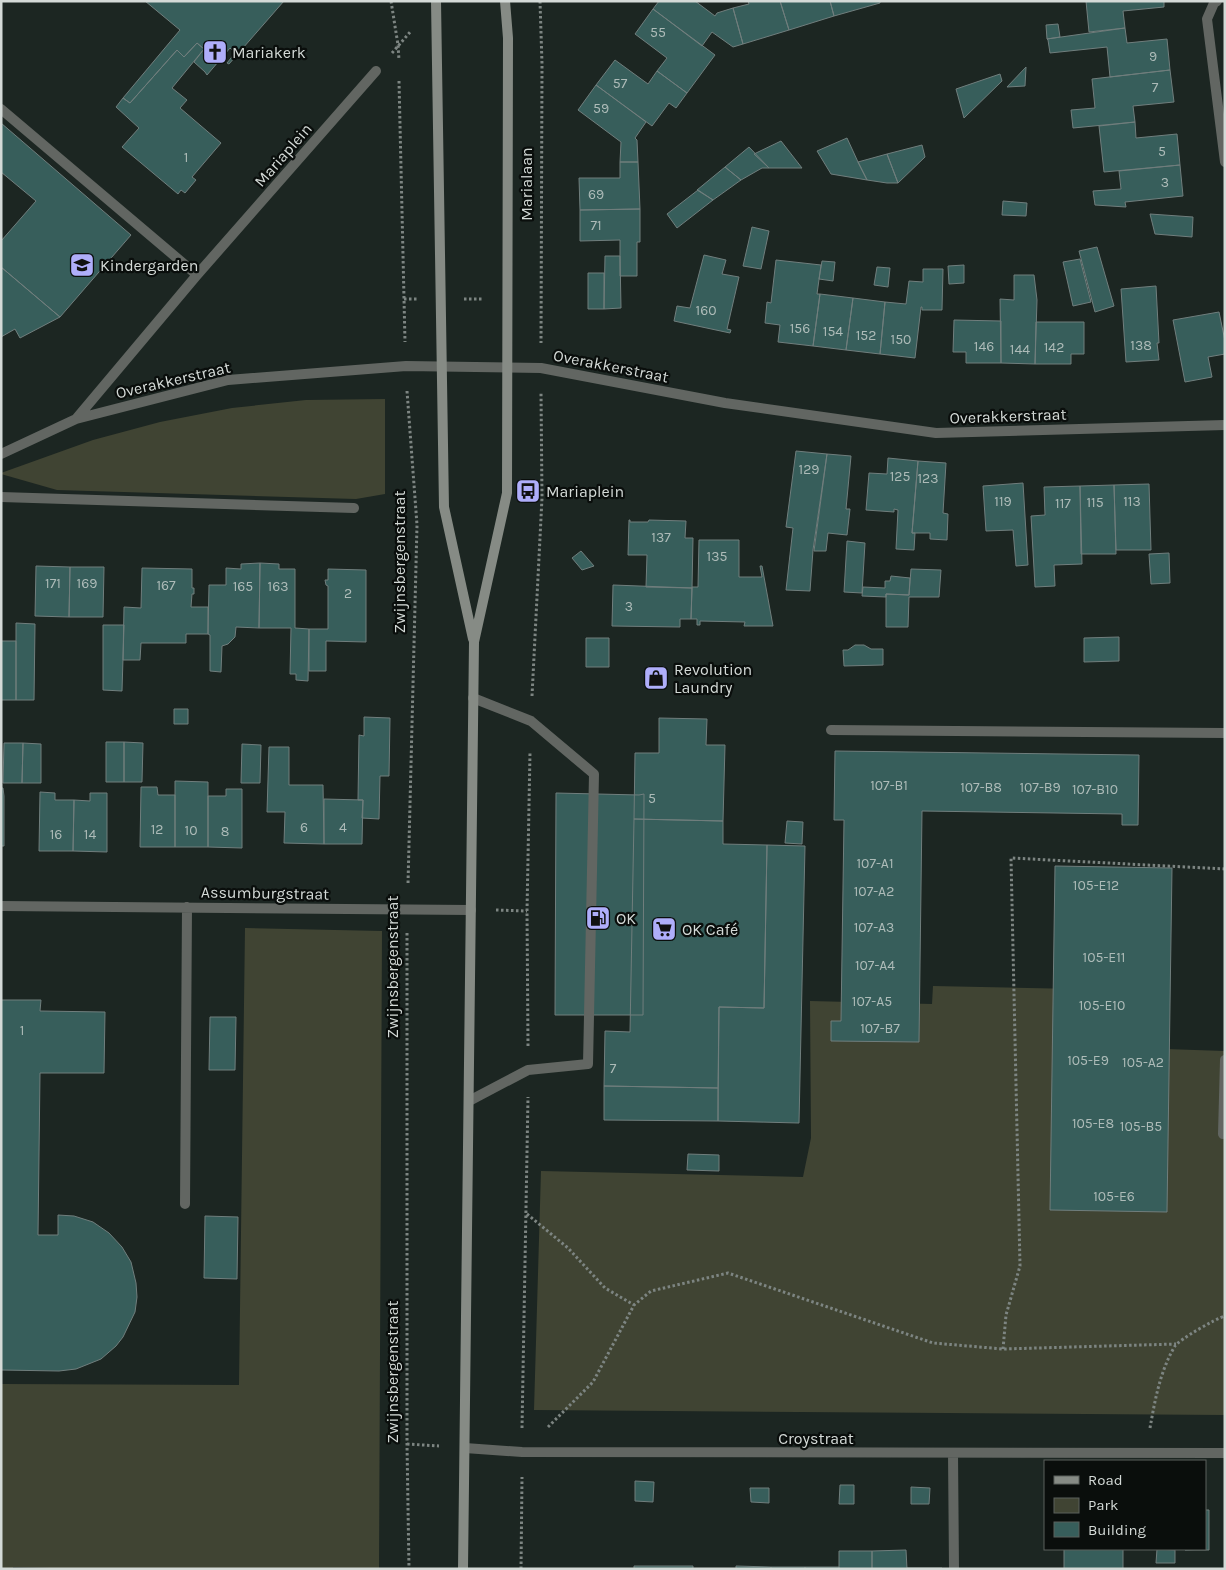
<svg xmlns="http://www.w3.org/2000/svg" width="1226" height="1570" font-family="Karla,sans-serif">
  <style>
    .green { fill: #404433 }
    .building { fill: #375e5b; stroke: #707e7d }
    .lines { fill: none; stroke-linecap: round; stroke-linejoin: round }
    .path { stroke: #7d8582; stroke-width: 3; stroke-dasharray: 2.5 2.5; stroke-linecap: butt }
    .lane { stroke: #626662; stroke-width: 10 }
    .street { stroke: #626662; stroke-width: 10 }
    .secondary { stroke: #868b85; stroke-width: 10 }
    .labels { text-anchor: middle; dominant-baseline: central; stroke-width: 4.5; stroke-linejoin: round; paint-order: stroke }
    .number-label { font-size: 14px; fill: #adbbb8 }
    .poi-label { font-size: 16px; fill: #d4dad7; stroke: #0a0e0c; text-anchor: start }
    .street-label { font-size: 16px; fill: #d4dad7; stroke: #0a0e0c }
  </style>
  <rect width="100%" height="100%" fill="#1c2622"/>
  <!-- green -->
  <path class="green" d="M385,399v95l-29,5 -299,-9 -56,-16v-1l92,-33 67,-18 72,-14 74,-8z
    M245,928l137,3 -3,638h-292l-74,-2v2h-12v-185l238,1z
    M933,986l144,3 88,60 60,2v364l-691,-5 7,-239 262,6 8,-39 -1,-137 122,3z"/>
  <!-- building -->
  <path class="building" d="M145,1h139l-55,63 -2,-1 8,-10 -5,-5 -23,27 -2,-3 -11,-10 10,-13 -7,-6 -13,14 -7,-7 -47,53 -7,-5 57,-68z
    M659,1h36l20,15 2,-3 16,-5 10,36 -10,3 -21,-15 -10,14 -49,-37z
    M748,1h32l9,29 -46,14 -10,-36 16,-4z
    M780,1h50l4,15 -45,14z
    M830,1h50v2l-46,13z
    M1086,1h78v6l-41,4 2,17 -36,4z
    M653,9l62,46 -28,38 -30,-22 10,-13 -32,-24z
    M1058,24l2,13 -13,2 -1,-14z
    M1125,28l2,15 40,-4 3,31 -60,7 -3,-30 -57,6 -2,-13 -1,-1z
    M197,43l7,6 -32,39 15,12 -7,8 41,35 -29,34 4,3 -11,13 -4,-3 -3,4 -56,-47 17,-19 -23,-21 7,-9 7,5 47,-53 7,7z
    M615,60l33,24 9,-13 30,22 -11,15 -7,-5 -17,23 -56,-41z
    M1026,67l-1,19 -18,1z
    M1170,70l4,32 -41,4 2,16 -62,6 -2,-18 24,-2 -3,-29z
    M1000,74l2,7 -38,37 -8,-29z
    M596,85l50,37 -11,16 2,2 1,22h-18l1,-20 -43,-32z
    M1135,122l1,16 41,-4 3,31 -76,7 -5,-46z
    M1,123l130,112 -71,82 -59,-50v-26l35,-40 -35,-29z
    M847,138l11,24 9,18 -36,-6 -14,-23z
    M781,141l21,27h-33l-15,-14z
    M922,145l3,12 -27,26 -11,-29z
    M749,147l20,21h-7l-21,12 -16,-13z
    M887,154l11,29h-11l-20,-3 -9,-18z
    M620,162h18l2,47 -60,1 -1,-32h41z
    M1180,165l3,31 -58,6 1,5 -31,-2 -2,-14 28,-2 -2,-18z
    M725,167l16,13 -28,20 -16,-10z
    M698,190l15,10 -36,28 -10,-14z
    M1003,201l24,2 -1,13 -24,-1z
    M640,209v33h-3v34h-17v-36l-40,1v-31z
    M1150,214l43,3 -1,20 -37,-3z
    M752,227l17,4 -8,38 -18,-3z
    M1097,247l17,59 -19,6 -16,-61z
    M704,255l22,5 -4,14 17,3 -12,52 4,1 -1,3 -56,-12 3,-15 13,2z
    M605,256h15l1,52 -17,1z
    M1080,259l11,43 -18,4 -10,-44z
    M776,260l45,5 -4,29h3l-7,52 -35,-4 2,-17 -15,-2 2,-21 4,1z
    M822,261l13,1 -2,19 -14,-2z
    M964,265v18l-15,1 -1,-18z
    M1,267l59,50 -40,21 -5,-9 -14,8z
    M877,267l13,1 -2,19 -14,-2z
    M923,269h20l-1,41h-20v-3h-1l-6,51 -35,-4 5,-52 21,2 3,-23 14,1z
    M588,273h16v36h-16z
    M1014,275h20l3,25 -2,64 -34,-1 -1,-64 14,1z
    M1156,286l3,57h-2l2,17 -33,2 -5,-73z
    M820,294l33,4 -7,52 -33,-4z
    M853,298l32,4 -5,52 -34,-4z
    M1219,312l6,29v13l-17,3 4,20 -27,5 -12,-62z
    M954,320l47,1v42h-35v-11h-13z
    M1036,322h48v32h-13v10h-36z
    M796,451l31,3 -14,96 -3,41 -24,-1 7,-62 -7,-1z
    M827,454l24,2 -5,53h4l-3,26 -19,-2 -2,18h-12z
    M888,458l30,3 -6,72h3l-1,17 -18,-1 2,-39 -4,-1v3l-28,-2 3,-37 18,1z
    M918,461l28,2 -3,50 5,1 -1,26 -17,-1v-6h-18z
    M1023,483l5,82 -12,1 -3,-36 -27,1 -3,-45z
    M1149,484l2,66h-35l-2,-65z
    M1114,485l2,69h-35l-1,-68z
    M1080,486l2,78 -28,1 1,21 -20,1 -4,-71 14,-1 -1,-28z
    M629,520h1v2h18l1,-2 37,1 -1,17h8l-1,50 -46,-1 1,-32h-19z
    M699,540h40v37h23l-2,-11h2l11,60h-29l1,-4 -45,-1v4h-3v-6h-6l1,-32h6z
    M847,541l18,2 -3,50 -18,-1z
    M581,551l13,15 -12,4 -10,-12z
    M1169,553l1,30 -19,1 -2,-30z
    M260,563l19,1v5h16v59l14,1 -1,52 -12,-1v-6h-6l1,-46h-32z
    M260,563l-1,65 -23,-1 -1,10 -7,7 -6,2 -1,26 -11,-1v-36l-2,-1 1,-49h17v-17l15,1v-5z
    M36,566l34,1 -1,50 -34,-1z
    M70,567h34l-1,50h-34z
    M142,568l50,1v19h2v6h-2l-1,13h17v27h-22v9h-45l-1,17h-17l1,-53 17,1z
    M328,569l38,1v72l-40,-1v30h-17v-42h19v-43l-2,-1 -1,-5h3z
    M911,569l30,1 -2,27h-30l-1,30h-22v-33l23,1z
    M891,576l19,2 -1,17 -23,-1v3l-24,-1 1,-9 22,1v-7h5z
    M613,585l79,3 -1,31h-11v8l-68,-1z
    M16,623l19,1 -1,76h-18z
    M103,625h21l-2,66 -19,-1z
    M1119,637v24l-35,1v-24z
    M586,638h23v29h-23z
    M1,641h15v59h-15z
    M855,645h9l7,4h12v16l-39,1 -1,-16h5z
    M174,709h14v15h-14z
    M364,717l26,1 -1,58h-9l-1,43 -17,-1 1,-18h-5l1,-65 5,1z
    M659,718l48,1 -1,26h19l-2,76 -89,-2 1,-66h24z
    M106,742h18v40h-18z
    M124,742l19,1 -1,39h-18z
    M4,743h19l-1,40h-19z
    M23,743l18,1v39h-19z
    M242,744l19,1 -1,38h-19z
    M269,747h20v38h34l1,59 -40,-1 1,-31h-18z
    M835,751l304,4 -1,70h-16v-11l-200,-3 -3,231 -88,-1v-20h10l3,-201h-10z
    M175,781l33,1v65h-33z
    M141,787h16l1,8h17v52h-35z
    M1,788h2l1,8v50h-3z
    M226,789h16v59l-34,-1v-51h18z
    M40,792l15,1v7h19l-1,51h-34z
    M90,793h17v59l-34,-1 1,-51 16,1z
    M556,793l83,2 5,-1 -1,221h-88z
    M324,799l39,1 -1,44h-38z
    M634,819l89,2v23l44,1 -3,163 -45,-1 -1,81 -114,-2 1,-55 25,1z
    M787,821l16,1 -1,22 -17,-1z
    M767,845l38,1 -6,277 -81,-2 1,-114 45,1z
    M1055,866l117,2 -5,344 -117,-2z
    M1,1000h40l-1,11 65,1 -1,61h-64l-2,162h20v-20l16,1 19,6 16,11 13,14 9,15 5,21 1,14 -2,15 -12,25 -7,9 -15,13 -25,10 -17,2 -58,-1z
    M210,1017h26l-1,53h-26z
    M604,1086l114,2v33l-114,-1z
    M688,1154l31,1v16l-32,-1z
    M205,1216l33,1 -1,62 -33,-1z
    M635,1481l19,1 -1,20 -18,-1z
    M840,1485h14v19h-15z
    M911,1487l19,1 -1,16h-18z
    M750,1488h19v15l-18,-1z
    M1205,1510h4v40h-24l20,-1z
    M1064,1549h59v20h-59z
    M1157,1549l18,1v13h-19z
    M906,1550l1,19h-35v-18z
    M839,1551h33v18h-33z
    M634,1566h59v3h-59z
    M736,1566l35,1v2h-35z
    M771,1567h34v2h-34z
    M805,1567h34v2h-34z
    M907,1568h35v1h-35z"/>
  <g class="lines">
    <!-- path -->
    <path class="path" d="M391,1l7,44 1,15
      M540,1l2,63 -1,279
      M392,53l19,-22
      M399,81l6,261
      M404,299h14
      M464,299h19
      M407,391l10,134 -9,359
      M532,696l10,-198 -1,-106
      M496,910l31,1
      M407,933v511l2,125
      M528,1046l-1,-135 3,-159
      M527,1214l41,34 37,40 29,17
      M1003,1349l3,-34 14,-49 -9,-408 214,11
      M548,1427l45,-45 41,-77 17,-14 77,-18 205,70 70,6 173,-5
      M522,1428l6,-331
      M1150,1428c5,-28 10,-57 25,-82 5,-7 40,-27 50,-30
      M407,1444l32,2
      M521,1569l1,-92"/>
    <!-- lane -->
    <path class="lane" d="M469,1101l59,-31 60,-6 6,-290 -63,-53 -58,-23"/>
    <!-- street -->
    <path class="street" d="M1217,1l-3,2 -7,16 18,143
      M1,109l196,166
      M76,419l121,-144 179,-204
      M1,454l75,-35 152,-39 178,-14 135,2 184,35 211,30 289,-8
      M1,497l353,11
      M831,730l394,3
      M1,906l470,4
      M1223,1134l2,-74
      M185,1204l2,-297
      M465,1448l57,4 703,1
      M953,1453l1,116"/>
    <!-- secondary -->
    <path class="secondary" d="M436,1l8,506 29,132
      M463,1569l11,-927 33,-149 1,-455 -3,-37"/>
  </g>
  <!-- icons -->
  <defs>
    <symbol id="church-square" viewBox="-11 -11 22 22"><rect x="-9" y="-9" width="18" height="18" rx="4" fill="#afaefa" stroke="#0a0e0c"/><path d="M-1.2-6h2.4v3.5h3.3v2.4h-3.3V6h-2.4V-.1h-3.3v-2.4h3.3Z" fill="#111"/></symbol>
    <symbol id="school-square" viewBox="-11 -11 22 22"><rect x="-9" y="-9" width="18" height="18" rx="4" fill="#afaefa" stroke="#0a0e0c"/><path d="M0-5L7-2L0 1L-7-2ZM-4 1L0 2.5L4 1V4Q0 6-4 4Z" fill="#111"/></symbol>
    <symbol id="bus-square" viewBox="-11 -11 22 22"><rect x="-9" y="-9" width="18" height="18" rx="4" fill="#afaefa" stroke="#0a0e0c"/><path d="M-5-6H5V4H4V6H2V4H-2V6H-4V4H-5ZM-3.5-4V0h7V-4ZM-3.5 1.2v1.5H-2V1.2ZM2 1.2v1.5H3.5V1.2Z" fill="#111"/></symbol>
    <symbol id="shop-square" viewBox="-11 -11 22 22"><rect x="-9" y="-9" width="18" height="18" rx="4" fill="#afaefa" stroke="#0a0e0c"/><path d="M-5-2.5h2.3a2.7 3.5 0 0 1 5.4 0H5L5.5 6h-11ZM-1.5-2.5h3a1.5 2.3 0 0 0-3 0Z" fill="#111"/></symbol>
    <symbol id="fuel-square" viewBox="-11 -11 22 22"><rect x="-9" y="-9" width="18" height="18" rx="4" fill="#afaefa" stroke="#0a0e0c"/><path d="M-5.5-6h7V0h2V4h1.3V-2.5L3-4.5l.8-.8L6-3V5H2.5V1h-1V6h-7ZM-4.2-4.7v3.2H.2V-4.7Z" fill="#111"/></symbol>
    <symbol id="supermarket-square" viewBox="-11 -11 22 22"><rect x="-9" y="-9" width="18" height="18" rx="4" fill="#afaefa" stroke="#0a0e0c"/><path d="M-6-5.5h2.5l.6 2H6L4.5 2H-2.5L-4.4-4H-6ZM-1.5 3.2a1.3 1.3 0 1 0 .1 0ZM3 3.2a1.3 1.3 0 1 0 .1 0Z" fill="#111"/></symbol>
  </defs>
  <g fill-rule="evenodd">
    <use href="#church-square" x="201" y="38" width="28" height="28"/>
    <use href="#school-square" x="68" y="251" width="28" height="28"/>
    <use href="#bus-square" x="514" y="477" width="28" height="28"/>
    <use href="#shop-square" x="642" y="664" width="28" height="28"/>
    <use href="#fuel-square" x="584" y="904" width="28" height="28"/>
    <use href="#supermarket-square" x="650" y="915" width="28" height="28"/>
  </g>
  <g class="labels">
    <!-- number labels -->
    <g class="number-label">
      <text x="658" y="32">55</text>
      <text x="1153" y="56">9</text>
      <text x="620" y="83">57</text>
      <text x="1155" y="87">7</text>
      <text x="601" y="108">59</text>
      <text x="1162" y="151">5</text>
      <text x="186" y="157">1</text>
      <text x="1165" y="182">3</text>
      <text x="596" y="194">69</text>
      <text x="596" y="225">71</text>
      <text x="706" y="310">160</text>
      <text x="800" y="328">156</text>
      <text x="833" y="331">154</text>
      <text x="866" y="335">152</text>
      <text x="901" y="339">150</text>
      <text x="1141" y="345">138</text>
      <text x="984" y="346">146</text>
      <text x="1054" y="347">142</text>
      <text x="1020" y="349">144</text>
      <text x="809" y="469">129</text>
      <text x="900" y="476">125</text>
      <text x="928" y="478">123</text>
      <text x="1003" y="501">119</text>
      <text x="1132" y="501">113</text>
      <text x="1095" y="502">115</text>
      <text x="1063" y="503">117</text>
      <text x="661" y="537">137</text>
      <text x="717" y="556">135</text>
      <text x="53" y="583">171</text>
      <text x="87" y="583">169</text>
      <text x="166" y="585">167</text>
      <text x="243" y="586">165</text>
      <text x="278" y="586">163</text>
      <text x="348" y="593">2</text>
      <text x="629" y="606">3</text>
      <text x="889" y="785">107-B1</text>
      <text x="981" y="787">107-B8</text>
      <text x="1040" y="787">107-B9</text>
      <text x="1095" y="789">107-B10</text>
      <text x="652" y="798">5</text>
      <text x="304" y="827">6</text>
      <text x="343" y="827">4</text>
      <text x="157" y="829">12</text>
      <text x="191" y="830">10</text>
      <text x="225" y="831">8</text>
      <text x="56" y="834">16</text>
      <text x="90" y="834">14</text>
      <text x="875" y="863">107-A1</text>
      <text x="1096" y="885">105-E12</text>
      <text x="874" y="891">107-A2</text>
      <text x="874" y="927">107-A3</text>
      <text x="1104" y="957">105-E11</text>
      <text x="875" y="965">107-A4</text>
      <text x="872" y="1001">107-A5</text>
      <text x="1102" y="1005">105-E10</text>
      <text x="880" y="1028">107-B7</text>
      <text x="22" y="1030">1</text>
      <text x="1088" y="1060">105-E9</text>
      <text x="1143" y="1062">105-A2</text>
      <text x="613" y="1068">7</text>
      <text x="1093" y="1123">105-E8</text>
      <text x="1141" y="1126">105-B5</text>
      <text x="1114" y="1196">105-E6</text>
    </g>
    <!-- poi labels -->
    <g class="poi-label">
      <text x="232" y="52">Mariakerk</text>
      <text x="100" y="265">Kindergarden</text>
      <text x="546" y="491">Mariaplein</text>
      <text x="674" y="669">Revolution<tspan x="674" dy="18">Laundry</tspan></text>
      <text x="616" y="918">OK</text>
      <text x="682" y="929">OK Café</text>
    </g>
    <!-- street labels -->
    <g class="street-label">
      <text transform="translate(283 155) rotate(-49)">Mariaplein</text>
      <text transform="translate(526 184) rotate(-90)">Marialaan</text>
      <text transform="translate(611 366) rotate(11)">Overakkerstraat</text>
      <text transform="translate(173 380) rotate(-13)">Overakkerstraat</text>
      <text transform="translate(1008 416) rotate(-2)">Overakkerstraat</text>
      <text transform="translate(399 562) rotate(-90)">Zwijnsbergenstraat</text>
      <text transform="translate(265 893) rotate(1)">Assumburgstraat</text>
      <text transform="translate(392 967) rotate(-90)">Zwijnsbergenstraat</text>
      <text transform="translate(392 1372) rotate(-90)">Zwijnsbergenstraat</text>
      <text x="816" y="1438">Croystraat</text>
    </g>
  </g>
  <!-- border -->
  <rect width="1226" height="1570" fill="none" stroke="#d4dad7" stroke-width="5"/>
  <!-- legend -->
  <rect x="1044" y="1460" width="162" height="90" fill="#0a0e0c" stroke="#5b605d"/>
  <rect x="1054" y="1476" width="25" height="8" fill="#868b85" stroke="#5b605d"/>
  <text x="1088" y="1485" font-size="15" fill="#d4dad7">Road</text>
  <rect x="1054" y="1498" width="25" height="15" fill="#404433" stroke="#5b605d"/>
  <text x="1088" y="1510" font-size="15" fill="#d4dad7">Park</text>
  <rect x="1054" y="1522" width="25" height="15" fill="#375e5b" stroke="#5b605d"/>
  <text x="1088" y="1535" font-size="15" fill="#d4dad7">Building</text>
</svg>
